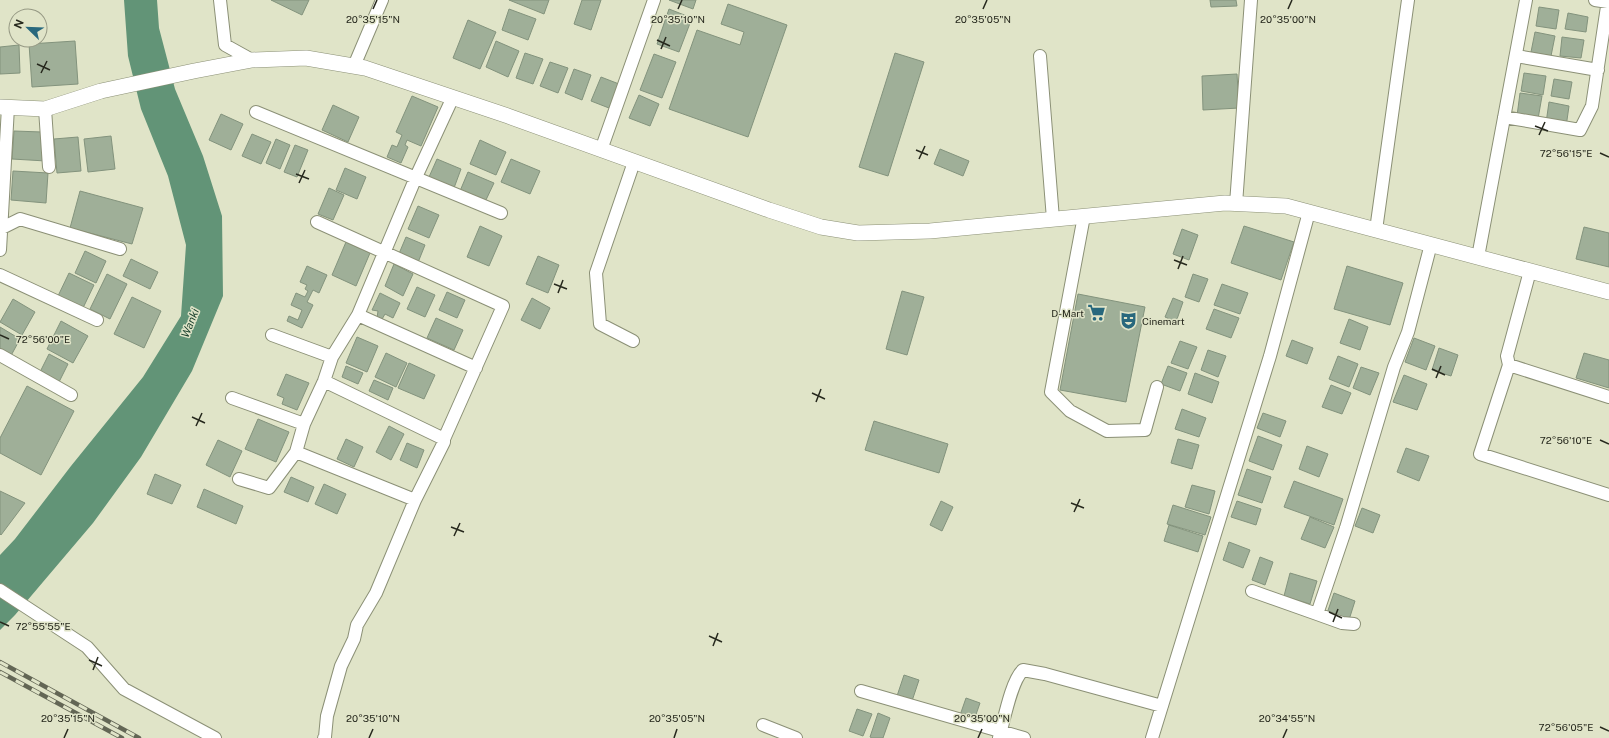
<svg xmlns="http://www.w3.org/2000/svg" width="1609" height="738" font-family="'Public Sans',sans-serif">
  <style>
    .water { fill: #629477 }
    .building { fill: #9faf98; stroke: #83937d }
    .lines { fill: none; stroke-linecap: round; stroke-linejoin: round }
    .minor-casing { stroke: #8b9076; stroke-width: 14 }
    .tertiary-casing { stroke: #8b9076; stroke-width: 16 }
    .minor { stroke: #fff; stroke-width: 12 }
    .tertiary { stroke: #fff; stroke-width: 15 }
    .rail-casing { stroke: #636655; stroke-width: 4.5 }
    .rail { stroke: #e0e4c8; stroke-width: 3; stroke-dasharray: 9; stroke-linecap: butt }
    .ticks { fill: none; stroke: #26281d; stroke-width: 1.5 }
    .labels { text-anchor: middle; dominant-baseline: central; stroke-width: 3; stroke-linejoin: round; paint-order: stroke }
    .poi-label { font-size: 10px; fill: #26281d; stroke: #e0e4c8; text-anchor: end }
    .water-label { font-size: 11px; font-style: italic; fill: #123b27; stroke: #e0e4c8 }
    .ticks-label { font-size: 10px; text-anchor: middle; fill: #26281d; stroke: #e0e4c8; stroke-width: 3; stroke-linejoin: round; paint-order: stroke }
  </style>
  <rect width="100%" height="100%" fill="#e0e4c8"/>
  <!-- water -->
  <path class="water" d="M124,0h33l2,28 16,61 28,67 19,60 1,80 -31,75 -51,86 -48,66 -78,92 -15,15v-75l15,-16 56,-73 72,-89 38,-61 5,-71 -18,-69 -27,-67 -13,-53z"/>
  <!-- building -->
  <path class="building" d="M271,0h38l-7,15z
    M509,0h40l-5,14z
    M582,0h19l-10,30 -17,-6z
    M669,0h27l-3,9z
    M1210,0h26l1,6 -26,1z
    M728,4l59,21 -39,112 -79,-28 28,-79 43,15 4,-13 -23,-8z
    M1539,7l20,3 -3,19 -20,-3z
    M509,9l27,10 -8,21 -26,-10z
    M669,9l23,9 -13,34 -22,-8z
    M1568,13l20,4 -2,15 -21,-3z
    M468,20l28,12 -16,37 -27,-11z
    M1535,32l20,4 -4,20 -20,-4z
    M1562,37l22,3 -3,18 -21,-2z
    M75,41l3,43 -46,3 -3,-43z
    M496,41l23,10 -11,26 -22,-10z
    M19,45l1,28 -20,1v-27z
    M525,53l18,6 -10,25 -17,-6z
    M895,53l29,9 -36,114 -29,-9z
    M654,54l22,8 -14,36 -22,-8z
    M550,62l18,6 -10,25 -18,-7z
    M574,69l17,6 -9,25 -17,-7z
    M1524,73l22,3 -3,19 -22,-4z
    M1237,74l2,34 -36,2 -1,-34z
    M601,77l18,7 -10,24 -18,-7z
    M1554,79l18,3 -3,17 -18,-3z
    M1520,93l22,3 -4,23 -21,-3z
    M639,95l20,9 -9,22 -21,-8z
    M412,96l26,11 -17,39 -14,-6 -2,5 3,2 -7,16 -14,-6 5,-12 5,2 5,-12 -6,-3z
    M1549,102l20,4 -3,21 -20,-4z
    M333,105l26,12 -11,25 -26,-12z
    M221,114l22,10 -12,26 -22,-10z
    M14,131l28,1 4,29 -34,-2z
    M252,134l19,8 -10,22 -19,-8z
    M111,136l4,33 -27,3 -4,-33z
    M78,137l3,34 -24,2 -3,-34z
    M276,139l14,6 -10,24 -14,-6z
    M480,140l26,12 -10,23 -26,-11z
    M295,145l13,5 -11,27 -13,-5z
    M940,149l29,12 -6,15 -29,-12z
    M437,159l24,10 -7,19 -25,-11z
    M511,159l29,12 -10,23 -29,-12z
    M345,168l21,9 -9,22 -21,-9z
    M13,171l35,2 -2,30 -35,-3z
    M468,172l26,11 -9,19 -25,-11z
    M329,188l15,7 -11,25 -15,-6z
    M80,191l63,17 -11,36 -62,-16z
    M418,206l21,9 -10,23 -21,-9z
    M480,226l22,10 -13,30 -22,-9z
    M1244,226l50,16 -13,38 -50,-17z
    M1584,227l25,6v34l-33,-8z
    M1182,229l16,6 -9,25 -16,-6z
    M406,237l19,8 -8,20 -19,-9z
    M346,242l24,11 -14,33 -24,-11z
    M85,251l21,10 -10,22 -21,-10z
    M538,256l21,9 -11,28 -22,-9z
    M131,259l27,13 -8,17 -27,-13z
    M394,264l19,10 -10,22 -18,-10z
    M307,266l20,9 -8,18 -6,-3 -6,12 6,3 -11,23 -15,-7 2,-5 9,4 4,-10 -11,-5 5,-12 9,4 3,-6 -3,-2 2,-4 -7,-3z
    M1347,266l56,17 -13,42 -56,-16z
    M69,273l25,12 -11,23 -25,-12z
    M107,274l20,10 -17,35 -20,-10z
    M1193,274l15,5 -9,23 -14,-5z
    M1222,284l26,9 -8,21 -26,-9z
    M417,287l18,8 -10,22 -18,-8z
    M902,291l22,6 -17,58 -21,-6z
    M447,292l18,8 -8,18 -18,-8z
    M380,293l20,10 -7,15 -8,-4 -4,7 -4,-3 1,-7 -6,-1z
    M1078,294l67,13 -19,95 -66,-12z
    M132,297l29,14 -17,37 -30,-14z
    M532,298l18,10 -10,21 -19,-9z
    M1173,298l10,4 -7,20 -11,-5z
    M13,299l22,13 -13,23 -22,-13z
    M1214,309l25,9 -8,20 -25,-9z
    M436,318l27,12 -9,20 -27,-12z
    M1349,319l19,8 -8,23 -20,-7z
    M61,321l27,15 -15,27 -26,-14z
    M0,327l20,12 -13,24 -7,-3z
    M357,337l21,9 -11,26 -21,-9z
    M1414,338l21,8 -9,24 -21,-8z
    M1292,340l21,8 -6,16 -21,-8z
    M1180,341l17,6 -9,22 -17,-6z
    M1439,348l19,7 -7,21 -19,-6z
    M1208,350l18,6 -8,21 -17,-7z
    M386,353l21,10 -11,24 -21,-10z
    M1584,353l25,7v28l-33,-10z
    M49,354l19,10 -11,22 -19,-10z
    M1338,356l20,8 -9,23 -20,-8z
    M409,363l26,12 -11,24 -26,-11z
    M346,366l17,7 -5,11 -16,-7z
    M1168,366l19,7 -7,18 -19,-7z
    M1361,367l18,6 -9,22 -17,-7z
    M1195,373l24,9 -7,21 -24,-9z
    M286,374l23,9 -12,27 -15,-6 2,-6 -7,-3z
    M1404,375l23,9 -10,26 -24,-8z
    M374,380l19,8 -5,12 -19,-9z
    M1331,385l20,8 -9,21 -20,-7z
    M27,386l47,25 -33,64 -41,-22v-15z
    M1182,409l24,9 -7,19 -24,-8z
    M1263,413l23,8 -6,16 -23,-9z
    M258,419l31,13 -13,30 -31,-13z
    M874,421l74,23 -9,29 -74,-23z
    M389,426l15,8 -13,26 -15,-8z
    M1258,436l24,9 -9,25 -24,-9z
    M346,439l17,8 -9,20 -17,-8z
    M1178,439l21,6 -7,24 -21,-6z
    M218,440l24,11 -12,26 -24,-12z
    M407,443l17,7 -7,18 -17,-8z
    M1307,446l21,8 -9,23 -20,-8z
    M1406,448l23,8 -10,25 -22,-9z
    M1247,469l24,8 -9,26 -24,-8z
    M155,474l26,11 -9,19 -25,-10z
    M291,477l23,10 -6,15 -24,-10z
    M1294,481l49,18 -9,26 -50,-18z
    M324,484l22,10 -9,20 -22,-10z
    M1192,485l23,6 -6,23 -24,-7z
    M204,489l39,17 -7,18 -39,-17z
    M0,491l25,12 -24,32 -1,-1z
    M941,501l12,6 -11,24 -12,-6z
    M1237,501l24,8 -5,16 -25,-8z
    M1173,505l38,12 -6,18 -38,-11z
    M1362,508l18,7 -7,18 -18,-7z
    M1310,517l24,10 -9,21 -24,-9z
    M1169,525l34,11 -5,16 -34,-11z
    M1229,542l21,8 -7,18 -20,-8z
    M1260,557l13,5 -8,23 -13,-5z
    M1290,573l27,8 -7,23 -26,-8z
    M1334,593l21,8 -8,25 -22,-7z
    M904,675l15,5 -8,24 -15,-5z
    M966,698l14,5 -8,23 -14,-5z
    M857,709l15,5 -9,22 -14,-5z
    M878,713l12,5 -7,20h-11l-2,-1z"/>
  <g class="lines">
    <defs>
      <path id="minor" d="M220,0l5,45 27,15
        M1595,0l13,2
        M1040,56l13,163
        M1516,56l82,14
        M354,66l28,-66
        M45,109l4,58
        M256,112l245,101
        M1504,117l76,13 12,-24 16,-106
        M601,150l53,-150
        M1236,204l15,-204
        M1084,216l-33,176 19,19 37,20 38,-1 12,-43
        M317,222l186,84 -59,133v3l-29,58 -39,93 -19,32 -3,14 -13,27 -14,50 -2,21 -1,1
        M0,229l20,-10 100,30
        M1376,230l32,-230
        M0,250l8,-143
        M1478,257l48,-257
        M1530,271l-23,85 2,9 -29,89 129,41
        M0,275l97,45
        M358,315l118,53
        M272,335l60,22
        M633,341l-33,-17 -4,-51 38,-111
        M0,355l71,40
        M1509,365l100,32
        M324,381l120,58
        M232,398l72,26
        M296,452l119,48
        M239,479l30,9 27,-36 8,-28 20,-43 8,-24 26,-42 58,-138 37,-80
        M0,590l87,57 37,42 91,49
        M1252,591l65,23 29,-86 48,-161 14,-35 23,-88
        M1317,614l25,9 12,1
        M861,691l163,47
        M763,725l33,13
        M999,738c5,-17 12,-57 24,-68l22,4 117,32
        M1152,738l118,-382 39,-144"/>
      <path id="tertiary" d="M0,107l45,2 56,-18 93,-20 58,-11 54,-2 59,10 143,48 261,94 52,17 37,6 72,-2 295,-28 61,3 323,86"/>
    </defs>
    <!-- minor casing -->
    <use href="#minor" class="minor-casing"/>
    <!-- tertiary casing -->
    <use href="#tertiary" class="tertiary-casing"/>
    <!-- minor -->
    <use href="#minor" class="minor"/>
    <!-- tertiary -->
    <use href="#tertiary" class="tertiary"/>
    <defs>
      <path id="rail" d="M0,662l139,76
        M0,672l122,66"/>
    </defs>
    <!-- rail casing -->
    <use href="#rail" class="rail-casing"/>
    <!-- rail -->
    <use href="#rail" class="rail"/>
  </g>
  <!-- ticks -->
  <path class="ticks" d="M373,9l4,-9M678,9l4,-9M983,9l4,-9M1288,9l4,-9M657,40l13,6M661,49l5,-12M37,64l13,6M41,73l6,-12M1535,126l13,5M1539,135l6,-13M916,150l12,5M1600,153l9,4M919,159l6,-13M296,174l13,5M299,183l6,-13M1174,260l13,5M1178,269l5,-13M554,284l13,5M558,293l5,-13M0,335l9,4M1432,369l13,6M1436,378l5,-12M812,393l13,6M816,402l5,-13M192,417l13,6M196,426l6,-13M1600,440l9,4M1071,503l13,5M1074,512l6,-13M451,527l13,5M454,536l6,-13M1329,612l13,6M0,622l9,4M1333,622l5,-13M709,636l13,6M713,646l5,-13M89,660l13,6M93,670l5,-13M1600,727l9,4M64,738l4,-9M369,738l4,-9M674,738l3,-9M978,738l4,-9M1283,738l4,-9"/>
  <!-- icons -->
  <defs>
    <symbol id="supermarket-bare" viewBox="-9 -9 18 18"><path d="M-6-5.5h2.5l.6 2H6L4.5 2H-2.5L-4.4-4H-6ZM-1.5 3.2a1.3 1.3 0 1 0 .1 0ZM3 3.2a1.3 1.3 0 1 0 .1 0Z" fill="#28687d" stroke="#e0e4c8" stroke-width="2.5" paint-order="stroke"/></symbol>
    <symbol id="theatre-bare" viewBox="-9 -9 18 18"><path d="M-5-5.5Q0-4 5-5.5V0Q5 5 0 6Q-5 5-5 0ZM-3.3-2.5H-1v1.5H-3.3ZM1-2.5H3.3v1.5H1ZM-2.8 1Q0 5.5 2.8 1Z" fill="#28687d" stroke="#e0e4c8" stroke-width="2.5" paint-order="stroke"/></symbol>
  </defs>
  <g fill-rule="evenodd">
    <use href="#supermarket-bare" x="1084" y="300" width="25" height="25"/>
    <use href="#theatre-bare" x="1116" y="308" width="25" height="25"/>
  </g>
  <g class="labels">
    <!-- poi labels -->
    <g class="poi-label">
      <text x="1084" y="313">D-Mart</text>
      <text x="1142" y="321" text-anchor="start">Cinemart</text>
    </g>
    <!-- water labels -->
    <g class="water-label">
      <text transform="translate(190 323) rotate(-68)">Wanki</text>
    </g>
  </g>
  <g class="ticks-label">
    <text x="1288" y="23">20°35'00"N</text>
    <text x="373" y="23">20°35'15"N</text>
    <text x="678" y="23">20°35'10"N</text>
    <text x="983" y="23">20°35'05"N</text>
    <text x="1566" y="157">72°56'15"E</text>
    <text x="43" y="343">72°56'00"E</text>
    <text x="1566" y="444">72°56'10"E</text>
    <text x="43" y="630">72°55'55"E</text>
    <text x="68" y="722">20°35'15"N</text>
    <text x="373" y="722">20°35'10"N</text>
    <text x="677" y="722">20°35'05"N</text>
    <text x="982" y="722">20°35'00"N</text>
    <text x="1287" y="722">20°34'55"N</text>
    <text x="1566" y="731">72°56'05"E</text>
  </g>
  <!-- north arrow -->
  <g transform="translate(28 28) rotate(293)"><circle r="19" fill="#e0e4c8" stroke="#969984"/>
  <path d="M0-3L7 15L0 10L-7 15Z" fill="#28687d"/>
  <text y="-6" font-size="11" font-weight="bold" text-anchor="middle" fill="#26281d">N</text>
  </g>
</svg>
